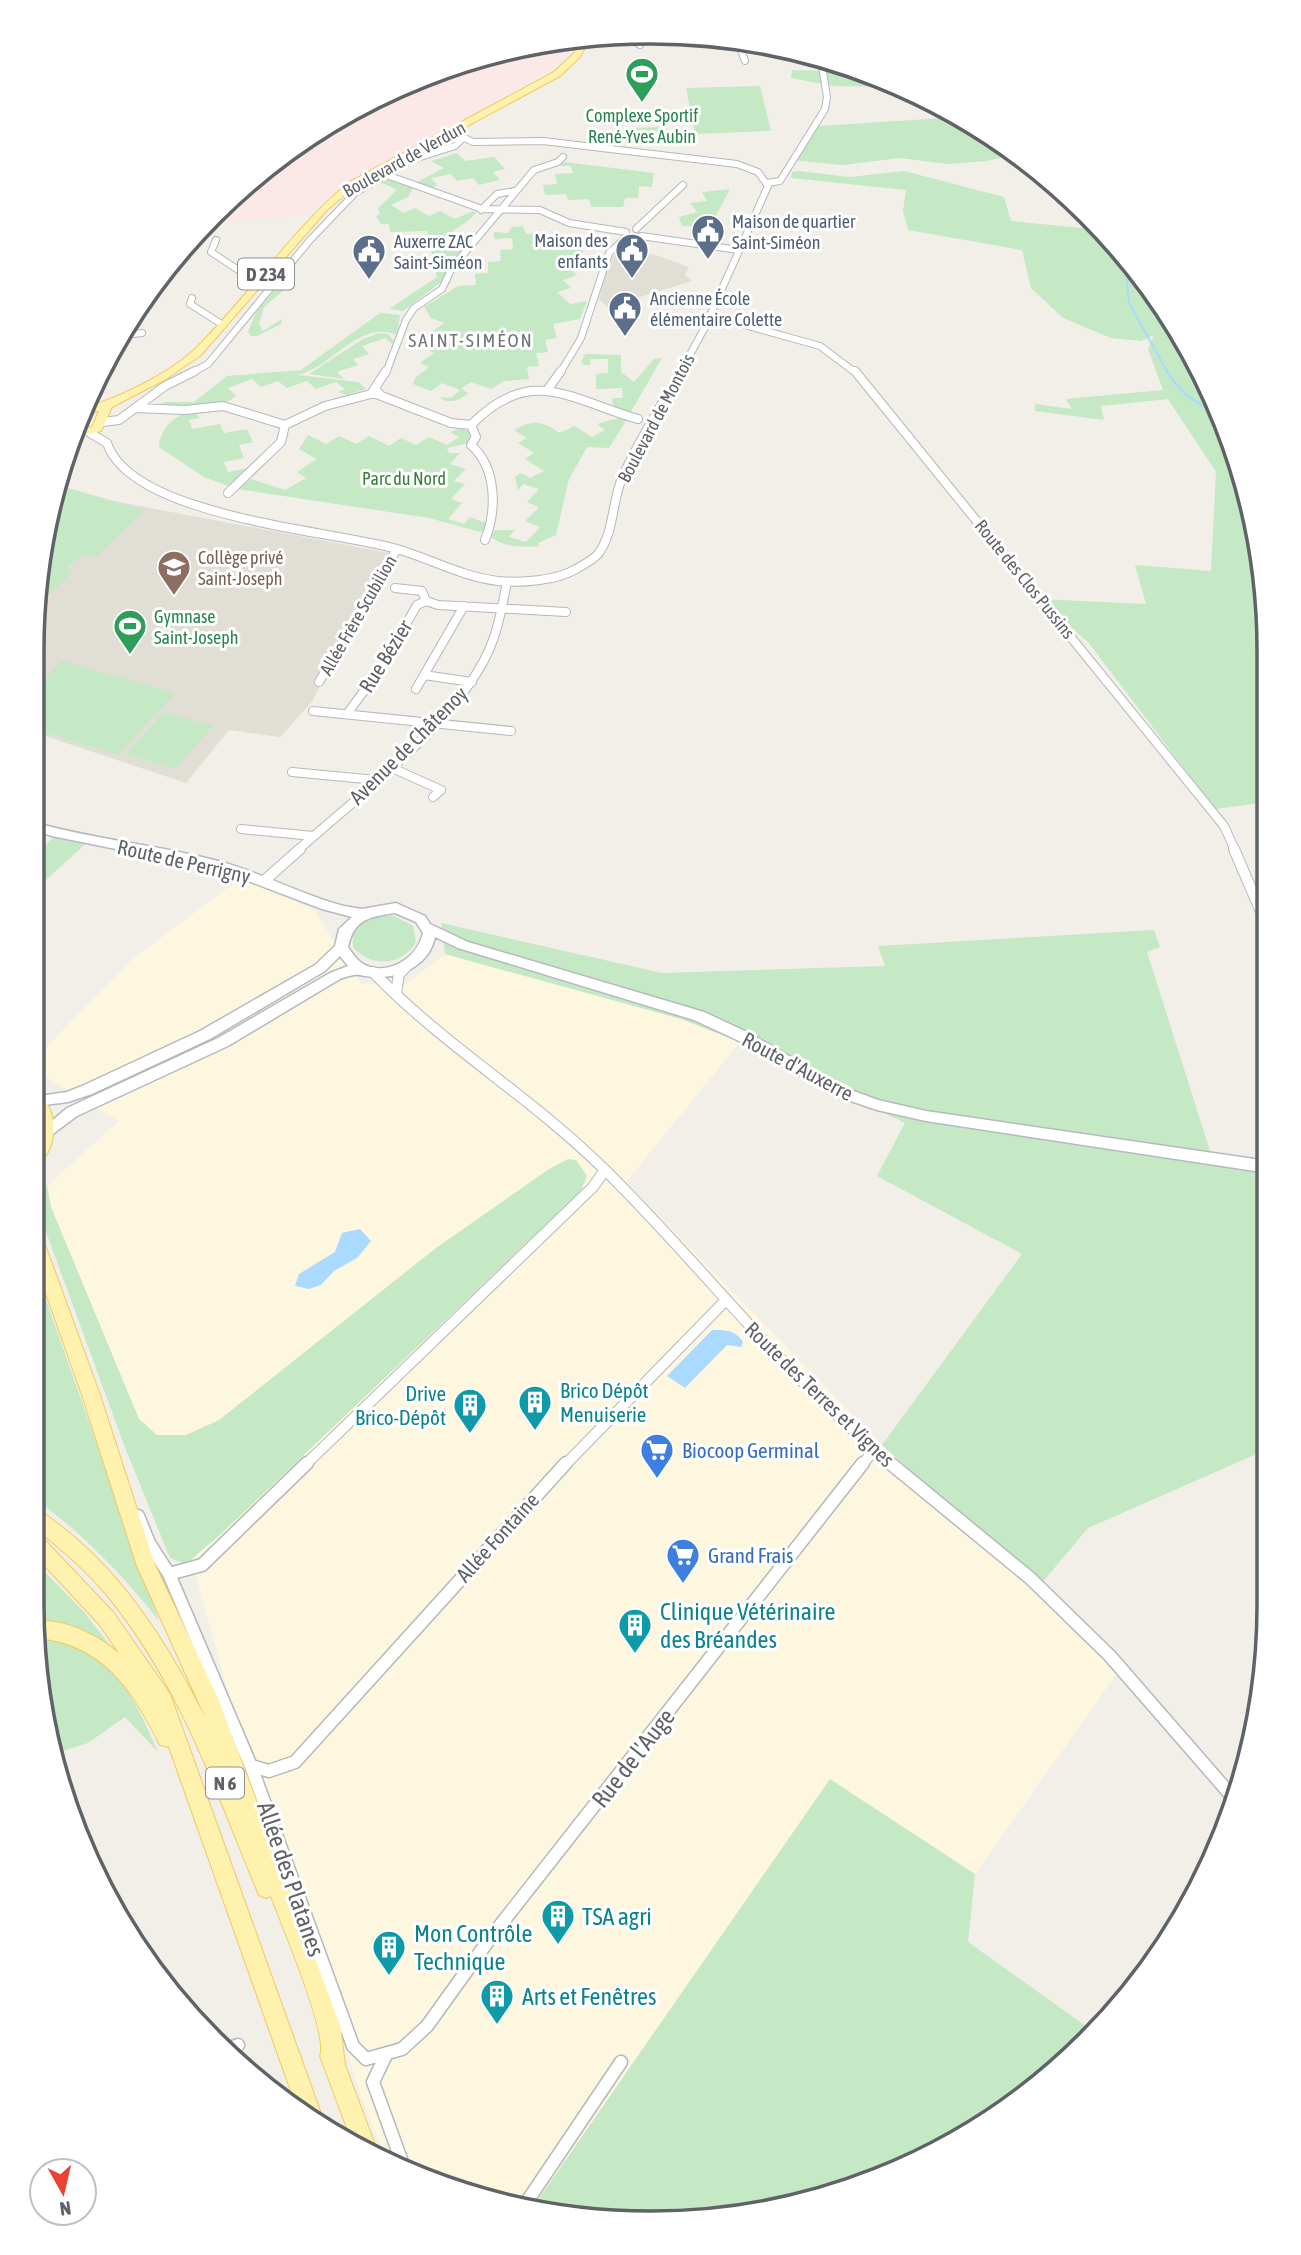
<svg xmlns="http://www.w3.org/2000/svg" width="1301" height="2255" font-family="'Asap Condensed',sans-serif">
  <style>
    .commercial { fill: #fef7e0 }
    .education { fill: #e1ded6 }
    .medical { fill: #fce8e6 }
    .green { fill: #c5e8c5 }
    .water { fill: #aadaff }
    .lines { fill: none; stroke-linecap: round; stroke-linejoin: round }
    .stream-far1 { stroke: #aadaff; stroke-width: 2 }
    .stream { stroke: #aadaff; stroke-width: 2.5 }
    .street-far3-casing { stroke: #b5b8bc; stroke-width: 8 }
    .street-far2-casing { stroke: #b5b8bc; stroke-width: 10 }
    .street-far1-casing { stroke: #b5b8bc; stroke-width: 12 }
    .street-casing { stroke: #b5b8bc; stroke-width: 15 }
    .secondary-casing { stroke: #b6babf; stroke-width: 3 }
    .primary-casing { stroke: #f2c960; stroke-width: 2 }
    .street-far3 { stroke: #fff; stroke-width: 6 }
    .street-far2 { stroke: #fff; stroke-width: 8 }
    .street-far1 { stroke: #fff; stroke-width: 10 }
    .street { stroke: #fff; stroke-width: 12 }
    .secondary { fill: #fff; fill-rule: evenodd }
    .primary { fill: #fff2af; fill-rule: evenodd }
    .labels { text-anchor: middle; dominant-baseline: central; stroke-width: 6; stroke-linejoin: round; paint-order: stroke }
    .far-leisure-label { font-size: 18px; fill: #27864d; stroke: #fff }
    .far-street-label { font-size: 18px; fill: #5f6368; stroke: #fff }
    .far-service-label { font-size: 18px; fill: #4e5e75; stroke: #fff; text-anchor: start }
    .far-park-label { font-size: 18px; fill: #348238; stroke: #fff }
    .far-education-label { font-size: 18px; fill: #785e54; stroke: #fff; text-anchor: start }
    .shield { fill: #fff; stroke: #8f9295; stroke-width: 2 }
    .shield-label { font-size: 19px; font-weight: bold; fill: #5f6368 }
    .far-neighbourhood-label { font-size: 19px; letter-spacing: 2px; fill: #70757a; stroke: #fff }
    .street-label { font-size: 21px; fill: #5f6368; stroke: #fff }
    .culture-label { font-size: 21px; fill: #0d838f; stroke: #fff; text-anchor: start }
    .shop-label { font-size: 21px; fill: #366cbe; stroke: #fff; text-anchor: start }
    .near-culture-label { font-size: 24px; fill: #0d838f; stroke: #fff; text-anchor: start }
    .near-street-label { font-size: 24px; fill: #5f6368; stroke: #fff }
    .rim { fill: none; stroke: #5f6368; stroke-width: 3.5 }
  </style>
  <rect width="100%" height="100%" fill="#f1efe8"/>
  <!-- commercial -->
  <path class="commercial" d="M241,878l73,32 47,74 46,-1 38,-29 236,65 59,23 -114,140 256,263 243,217 -150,212 -145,-94 -297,427 -43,-5 -106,-48 -18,-44 -139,-421 -41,-150 -135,-332 -4,-21 72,-65 -87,-52v-7l98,-101z"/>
  <!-- education -->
  <path class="education" d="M627,250l29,5 33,12 -4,8 7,6 -85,26 -8,-8 8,-31 7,-13z
    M108,500l281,53 -78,150 -31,34 -51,-7 -43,53 -153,-51v-122z"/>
  <!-- medical -->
  <path class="medical" d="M577,39l-9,16 -22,17 -199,111 -39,32 -82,6 -9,-5 -1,-6 90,-74 107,-57 116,-36z"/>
  <!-- green -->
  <path class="green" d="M829,61l58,17 16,9 -70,-1 -42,-8 1,-8 36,1z
    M760,86l11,45 -76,3 -9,-46z
    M960,117l34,19 23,18 -30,7 -39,3 -48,-6 -58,7 -51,-5 28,-34z
    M667,127l2,14 -37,1 -2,-14z
    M457,153l8,8 29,-4 11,12 -12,3 7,8 -21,5 -6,-7 -16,3 -6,-7 -20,4 6,7 -6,3 -14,-6 27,-14 -13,-7z
    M564,162l90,11 -2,14 -13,-1 -1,12h-13l-2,9h-32l-2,-8 -21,1 -2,-6 -21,1 -2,-10 14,-1 -2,-10 18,-1 -2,-7h-11z
    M799,171l51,6 54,-6 100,26 7,24 91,9 84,111 51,111 31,158v192l-53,7 -127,-167 -50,-43 108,5 -11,-39 76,6 5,-99 -48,-73 -67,7 3,14 -69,-9v-7l37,5 -6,-10 97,-9 -15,-41 6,-14 -13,6 -30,-3 -48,-20 -32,-30 -9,-38 -114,-20 -5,-19 3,-21 -115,-12 1,-6z
    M383,178l30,10 -5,9 -17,8 13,8 11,-5 14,8 11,-5 15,8 18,-8 3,2c-11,14 -32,17 -38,37h25l-14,16 -4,13 -42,32 -14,-2 48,-32 -10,-46 -37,1 -1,-8h-8l-5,-8 4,-2 -2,-6 19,-18 -14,-7 -13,4z
    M730,189l-20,38 -28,-1 -3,-9 18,-5 -7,-9 17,-2 -5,-9z
    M523,226l3,8 19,-2 2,9 19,-2 18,13 -9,4 8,7 -14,5 8,7 -14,5 8,8 -14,4 13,12 17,-3 -7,18 -27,5 4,14 -12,2 3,12 -12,1 3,13 -12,1 2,12 -25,2 -13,8 -20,-7 -10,7 7,4c-6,7 -22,12 -28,4l11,1 9,-8 -18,-7 -11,8 -18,-7 2,-6 14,-11 -9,-4 14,-10 -10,-5 14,-10 -9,-4 15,-11 -13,-5 -7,-11 34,-21 18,-1 -1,-11 13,-1v-11l13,-1 -1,-11 13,-1 -1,-11 -18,1v-7l14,1 4,-6z
    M283,280l8,4 -27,23 -5,17 4,7 19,-12 -1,5 -24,12h-6l-3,-4 9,-22z
    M380,313l20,2 -3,20c-39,-16 -64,33 -100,40l62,7 7,7 -19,6 -9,-3 7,-3 -9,-7 -20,7 -9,-8 -20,7 -9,-7 -17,6 -9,-8 -24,9 8,8c-18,16 -56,10 -79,10l8,-4h29l33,-26 74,-6z
    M379,333l9,1 6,7 -2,3 -7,-6 -23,8 7,8 -16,5 5,6 -21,7 7,7 -35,-5 54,-35z
    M585,354l36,1v17l13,10 20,-23 8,-1 -33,57 -15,-6 -2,-11h11l-1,-10 -26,1v-15l12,-1v-14h-18v6h-6l-3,-3z
    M194,412l6,6 -11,2 3,9 28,-5 4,9 23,-4 6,13 -14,3 5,13 -20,4 4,10 25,-5 -25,19 -24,-9 -45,-30c1,-18 16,-34 35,-35z
    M619,418l8,1 -18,29 -22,-1 -18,32 -13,56 -18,8 1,3c-17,1 -34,2 -48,-9l4,-7h20l-6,7 17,5 14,-15 -15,-6 14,-14 -12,-5 12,-13 -16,-5 -5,6 -3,-13 6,-4 9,5 14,-7 -19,-12 9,-6 -16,-10 9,-5 -13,-8c21,-11 27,-9 46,3l14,-7 18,11 13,-7 -8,-6z
    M461,428l10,4 -3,11 -21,5 2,5h11l-10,11 16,5 -12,12 11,3 -14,15 11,4 -14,16 16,5 6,-7 16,6 2,4 -7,5 -52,-14 -192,-29 14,-10 34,11 21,-12 -9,-6 20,-13 -18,-10 9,-14 18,9 13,-8 17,8 13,-8 20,10 12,-8 15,7 13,-8 18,8 12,-8 -9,-5z
    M58,485l86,25 -47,46 -13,-2 -18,14 6,4 -39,40z
    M62,661l113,32 -56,62 -86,-26v-37z
    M164,712l49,14 -38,43 -49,-15z
    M54,837l31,7 -53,49 1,-36z
    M380,916h14l19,10 3,16c-13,24 -46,26 -63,5 -2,-19 10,-26 27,-31z
    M441,923l221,50 223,-7 -7,-20 276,-16 6,17 -13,5 64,202 57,8v287l-180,79 -47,56 -11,-6 -148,-133 140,-191 -145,-78 28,-53 -165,-81 -59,-23 -236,-65z
    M568,1159l8,1 11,16 -6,15 -360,343 -35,30 -16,-6 -46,-113 -91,-249 4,-14 10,4 4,21 88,212 18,16h29l33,-15 217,-172 113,-79z
    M32,1260l127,361c-37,-47 -78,-90 -127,-124z
    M32,1559l52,53 28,36 -33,-17 -45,-10z
    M37,1638c71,5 96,55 121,114l-33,-35 -37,26 -32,10z
    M830,1779l145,95 -7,68 122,87 -62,66 -141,82 -196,45 -158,-15z"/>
  <!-- water -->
  <path class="water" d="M360,1229l11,12 -14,17 -23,13 -13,14 -12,4 -14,-3 4,-12 36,-22 7,-19z
    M712,1330c13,0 24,0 31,12l-2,5 -14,-2 -42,43 -18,-12z"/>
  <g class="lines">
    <!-- stream-far1 -->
    <path class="stream-far1" d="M1126,272l3,31 39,70"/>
    <!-- stream -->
    <path class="stream" d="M1167,371c12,22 31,33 53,45"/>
    <defs>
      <path id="street-far3" d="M630,33l2,7 8,5
        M680,34l2,5 14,2
        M738,41l7,20
        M740,46l34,-2
        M452,132l21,10 70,-1 194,23 21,8 10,14 -64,143 -24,44
        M384,174l98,35 58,1 29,13 57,9
        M767,183l13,-2 45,-72 2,-12 -6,-38
        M481,210l16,-16 18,-3
        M636,229l47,-44
        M641,236l98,14
        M216,240l-5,12 47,31
        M192,298l-2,6 33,21
        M709,315l111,31 36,27
        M122,335l20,-2
        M191,373l17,-9 102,-124 45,-47 56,-33 44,-14 7,-7
        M386,373l20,-53 8,-12 28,-19 10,-21 82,-98 24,-8 5,-5
        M560,373l21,-35 28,-85 19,-17"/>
      <path id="street-far2" d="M855,371l369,455 11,24
        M548,389l13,-18
        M376,390l4,4h-9l15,-23
        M379,395l72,28 20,2c60,-61 98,-26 167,-6
        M136,408l49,2 38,-4 62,19 40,-19 46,-12
        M102,422l17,-2 46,-34 30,-15
        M471,425l5,12 -5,8c26,23 26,65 14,95
        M90,433l17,10c25,74 222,87 290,106 34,10 66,28 101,32 23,2 58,0 78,-12 7,-4 17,-9 22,-15 16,-20 14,-53 24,-76 16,-37 39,-72 59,-107
        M228,493l53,-51 4,-17
        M395,588l27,3 4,10
        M426,601l12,4 128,7
        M464,606l-40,69 48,7
        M319,682l78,-133
        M416,689l8,-14
        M313,711l198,20
        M347,714l33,-45 37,-64 9,-4
        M390,767l51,23 -8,7
        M292,772l84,8
        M241,829l72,7
        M298,850c59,-53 169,-135 195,-210 7,-19 10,-39 14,-58"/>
      <path id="street-far1" d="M1234,849l34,79
        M265,880l35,-31
        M373,972c70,73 158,125 230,196 99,97 182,209 290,297
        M396,993l3,-19 6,-6
        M305,1465l288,-278 12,-17
        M565,1465l161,-165
        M862,1465l12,-15"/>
      <path id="street" d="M890,1463l140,115 80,78 127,146
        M138,1516l11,27 20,31 33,-9 105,-102
        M169,1574l82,192 102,280 13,13 36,-10 25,-23 64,-89 372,-474
        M251,1766l18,5 26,-9 271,-299
        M230,2048l8,-3
        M385,2057l-12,25 29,80
        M524,2206l97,-144"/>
      <path id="secondary" d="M33,822c62,18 127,23 189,40 42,12 80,33 122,44l18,3 34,-6 29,13 5,8 38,18 236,70 43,20 96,55 35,13 48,11 342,50v12l-342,-52 -49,-11 -44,-15 -96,-55 -43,-20 -236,-72 -23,-11c-5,26 -32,41 -58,40 -20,0 -15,-6 -37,2l-112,67 -151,70 -31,23 -5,-1 -2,-4 2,-4 26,-22 151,-70 112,-65 18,-7 -8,-10 -15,15 -115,68 -118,55 -24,8 -31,4 -5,-1v-8l35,-5 15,-6 118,-55 115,-66 20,-19 4,-17 13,-12 -30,-8 -103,-39 -167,-34 -19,-6zM395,913l21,9 7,11c-6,25 -35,44 -60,31 -6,-4 -11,-11 -15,-17 6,-28 21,-30 47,-34z"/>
      <path id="primary" d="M591,37l-12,21 -19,18 -206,111 -28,24 -125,144 -35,24 -54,28 -11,24 -30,7 3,-7 18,-4 7,-16 -16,3 3,-7c33,-9 84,-34 109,-58 54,-53 95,-117 153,-166l206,-111 19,-18 10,-16z
        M32,1092c31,10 26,67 0,75v-19l6,-20 -2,-15 -4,-5z
        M32,1224l6,2 2,5 60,164 55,170 63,133 122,327 5,40 30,80 -2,4 -22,-10 -31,-83c9,-22 -39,-132 -49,-160l-5,2 -7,-3c-43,-103 -78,-208 -149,-296 -22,-28 -50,-51 -78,-73v-19c13,5 24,16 35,24 62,50 103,118 139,188l-69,-153 -55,-171 -50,-141z
        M32,1532l7,2 74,78 57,82 154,428 -2,4 -16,-7 -8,-8 -129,-364 -9,-2c-28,-56 -57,-101 -123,-107l-3,-17c32,-2 61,13 85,32l-20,-29 -67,-72z"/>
    </defs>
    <!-- street-far3 casing -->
    <use href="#street-far3" class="street-far3-casing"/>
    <!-- street-far2 casing -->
    <use href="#street-far2" class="street-far2-casing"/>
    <!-- street-far1 casing -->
    <use href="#street-far1" class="street-far1-casing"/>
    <!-- street casing -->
    <use href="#street" class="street-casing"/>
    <!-- secondary casing -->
    <use href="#secondary" class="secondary-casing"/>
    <!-- primary casing -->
    <use href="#primary" class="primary-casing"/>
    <!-- street-far3 -->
    <use href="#street-far3" class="street-far3"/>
    <!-- street-far2 -->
    <use href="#street-far2" class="street-far2"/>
    <!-- street-far1 -->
    <use href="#street-far1" class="street-far1"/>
    <!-- street -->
    <use href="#street" class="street"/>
    <!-- secondary -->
    <use href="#secondary" class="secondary"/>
    <!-- primary -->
    <use href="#primary" class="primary"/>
  </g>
  <!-- icons -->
  <defs>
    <symbol id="stadium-pin" viewBox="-11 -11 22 30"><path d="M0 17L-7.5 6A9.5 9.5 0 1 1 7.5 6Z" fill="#2e9e5b" stroke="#fff"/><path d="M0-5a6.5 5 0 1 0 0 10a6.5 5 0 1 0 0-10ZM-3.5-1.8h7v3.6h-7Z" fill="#fff"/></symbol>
    <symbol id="civic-pin" viewBox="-11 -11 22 30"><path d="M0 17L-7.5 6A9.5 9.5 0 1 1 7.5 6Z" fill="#5c6f8a" stroke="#fff"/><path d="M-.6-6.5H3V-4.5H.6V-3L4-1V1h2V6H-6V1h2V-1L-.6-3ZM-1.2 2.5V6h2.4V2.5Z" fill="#fff"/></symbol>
    <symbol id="school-pin" viewBox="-11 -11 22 30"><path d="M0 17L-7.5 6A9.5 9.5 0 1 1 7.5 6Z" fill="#8d6e63" stroke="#fff"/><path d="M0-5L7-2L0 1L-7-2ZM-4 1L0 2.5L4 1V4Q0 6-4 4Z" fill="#fff"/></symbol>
    <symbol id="building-pin" viewBox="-11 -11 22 30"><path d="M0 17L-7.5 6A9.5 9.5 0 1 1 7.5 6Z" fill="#0f9aa8" stroke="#fff"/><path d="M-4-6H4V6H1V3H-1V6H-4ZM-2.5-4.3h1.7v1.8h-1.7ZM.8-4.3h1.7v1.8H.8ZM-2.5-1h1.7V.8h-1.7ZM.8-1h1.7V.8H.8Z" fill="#fff"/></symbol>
    <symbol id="supermarket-pin" viewBox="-11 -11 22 30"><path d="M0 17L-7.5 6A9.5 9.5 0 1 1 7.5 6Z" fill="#3f7fe0" stroke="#fff"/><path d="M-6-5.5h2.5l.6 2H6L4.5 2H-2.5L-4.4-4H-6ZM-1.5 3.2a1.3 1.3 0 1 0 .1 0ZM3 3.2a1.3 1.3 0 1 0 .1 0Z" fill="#fff"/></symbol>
  </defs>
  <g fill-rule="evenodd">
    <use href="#stadium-pin" x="623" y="55" width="38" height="52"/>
    <use href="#civic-pin" x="689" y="212" width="38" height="52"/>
    <use href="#civic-pin" x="613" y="231" width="38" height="52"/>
    <use href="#civic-pin" x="350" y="232" width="38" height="52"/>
    <use href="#civic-pin" x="606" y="289" width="38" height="52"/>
    <use href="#school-pin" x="155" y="548" width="38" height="52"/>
    <use href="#stadium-pin" x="111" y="607" width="38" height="52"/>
    <use href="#building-pin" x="516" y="1383" width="38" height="52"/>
    <use href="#building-pin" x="451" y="1386" width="38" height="52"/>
    <use href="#supermarket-pin" x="638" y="1431" width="38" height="52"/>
    <use href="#supermarket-pin" x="664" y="1536" width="38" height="52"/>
    <use href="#building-pin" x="616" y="1606" width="38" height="52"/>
    <use href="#building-pin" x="539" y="1897" width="38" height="52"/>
    <use href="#building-pin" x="370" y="1928" width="38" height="52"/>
    <use href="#building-pin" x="478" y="1977" width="38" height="52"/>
  </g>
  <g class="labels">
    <!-- far-leisure labels -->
    <g class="far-leisure-label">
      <text x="642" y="115">Complexe Sportif<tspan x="642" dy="21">René-Yves Aubin</tspan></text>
      <text x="154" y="616" text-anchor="start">Gymnase<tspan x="154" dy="21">Saint-Joseph</tspan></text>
    </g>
    <!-- far-street labels -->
    <g class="far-street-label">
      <text transform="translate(404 159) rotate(-29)">Boulevard de Verdun</text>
      <text transform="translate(656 418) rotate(-62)">Boulevard de Montois</text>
      <text transform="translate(1025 579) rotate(51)">Route des Clos Pussins</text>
      <text transform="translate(358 615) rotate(-60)">Allée Frère Scubilion</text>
    </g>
    <!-- far-service labels -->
    <g class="far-service-label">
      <text x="732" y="221">Maison de quartier<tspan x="732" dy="21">Saint-Siméon</tspan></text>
      <text x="608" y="240" text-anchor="end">Maison des<tspan x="608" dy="21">enfants</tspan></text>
      <text x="394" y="241">Auxerre ZAC<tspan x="394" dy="21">Saint-Siméon</tspan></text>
      <text x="650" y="298">Ancienne École<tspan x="650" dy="21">élémentaire Colette</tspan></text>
    </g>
    <!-- far-park labels -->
    <g class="far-park-label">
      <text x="404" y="478">Parc du Nord</text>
    </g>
    <!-- far-education labels -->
    <g class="far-education-label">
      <text x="198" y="557">Collège privé<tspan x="198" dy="21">Saint-Joseph</tspan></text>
    </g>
    <!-- shield labels -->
    <g class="shield">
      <rect x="238" y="258.5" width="56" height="31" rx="5"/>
      <rect x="206" y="1767.5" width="38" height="31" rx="5"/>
    </g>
    <g class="shield-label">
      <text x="266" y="274">D 234</text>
      <text x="225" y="1783">N 6</text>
    </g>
    <!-- far-neighbourhood labels -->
    <g class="far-neighbourhood-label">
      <text x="471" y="340">SAINT-SIMÉON</text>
    </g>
    <!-- street labels -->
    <g class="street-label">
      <text transform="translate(385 656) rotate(-58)">Rue Bézier</text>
      <text transform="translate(408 745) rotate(-45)">Avenue de Châtenoy</text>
      <text transform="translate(184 861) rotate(13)">Route de Perrigny</text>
      <text transform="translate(798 1066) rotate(28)">Route d'Auxerre</text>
      <text transform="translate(820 1394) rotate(44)">Route des Terres et Vignes</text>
      <text transform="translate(497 1537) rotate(-48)">Allée Fontaine</text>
    </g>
    <!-- culture labels -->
    <g class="culture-label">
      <text x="560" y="1390">Brico Dépôt<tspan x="560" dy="24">Menuiserie</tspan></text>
      <text x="446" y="1393" text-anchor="end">Drive<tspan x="446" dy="24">Brico-Dépôt</tspan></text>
    </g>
    <!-- shop labels -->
    <g class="shop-label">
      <text x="682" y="1450">Biocoop Germinal</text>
      <text x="708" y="1555">Grand Frais</text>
    </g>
    <!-- near-culture labels -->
    <g class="near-culture-label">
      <text x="660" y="1611">Clinique Vétérinaire<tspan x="660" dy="28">des Bréandes</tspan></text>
      <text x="582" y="1916">TSA agri</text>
      <text x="414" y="1933">Mon Contrôle<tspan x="414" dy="28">Technique</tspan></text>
      <text x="522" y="1996">Arts et Fenêtres</text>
    </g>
    <!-- near-street labels -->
    <g class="near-street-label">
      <text transform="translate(633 1758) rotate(-52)">Rue de l'Auge</text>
      <text transform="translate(291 1879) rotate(71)">Allée des Platanes</text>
    </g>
  </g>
  <!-- crop -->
  <path d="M0 0H1301V2255H0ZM650 44H651A606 606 0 0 1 1257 650V1605A606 606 0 0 1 651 2211H650A606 606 0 0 1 44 1605V650A606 606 0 0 1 650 44Z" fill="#fff" fill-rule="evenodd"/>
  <path class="rim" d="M650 44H651A606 606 0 0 1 1257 650V1605A606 606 0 0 1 651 2211H650A606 606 0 0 1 44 1605V650A606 606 0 0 1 650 44Z"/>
  <!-- north arrow -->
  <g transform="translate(63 2192) rotate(172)"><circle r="33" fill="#ffffff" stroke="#bfc1c3" stroke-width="2"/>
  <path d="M0-5L12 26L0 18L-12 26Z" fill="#ea4335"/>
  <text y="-10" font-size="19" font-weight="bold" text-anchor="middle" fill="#5f6368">N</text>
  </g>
</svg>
